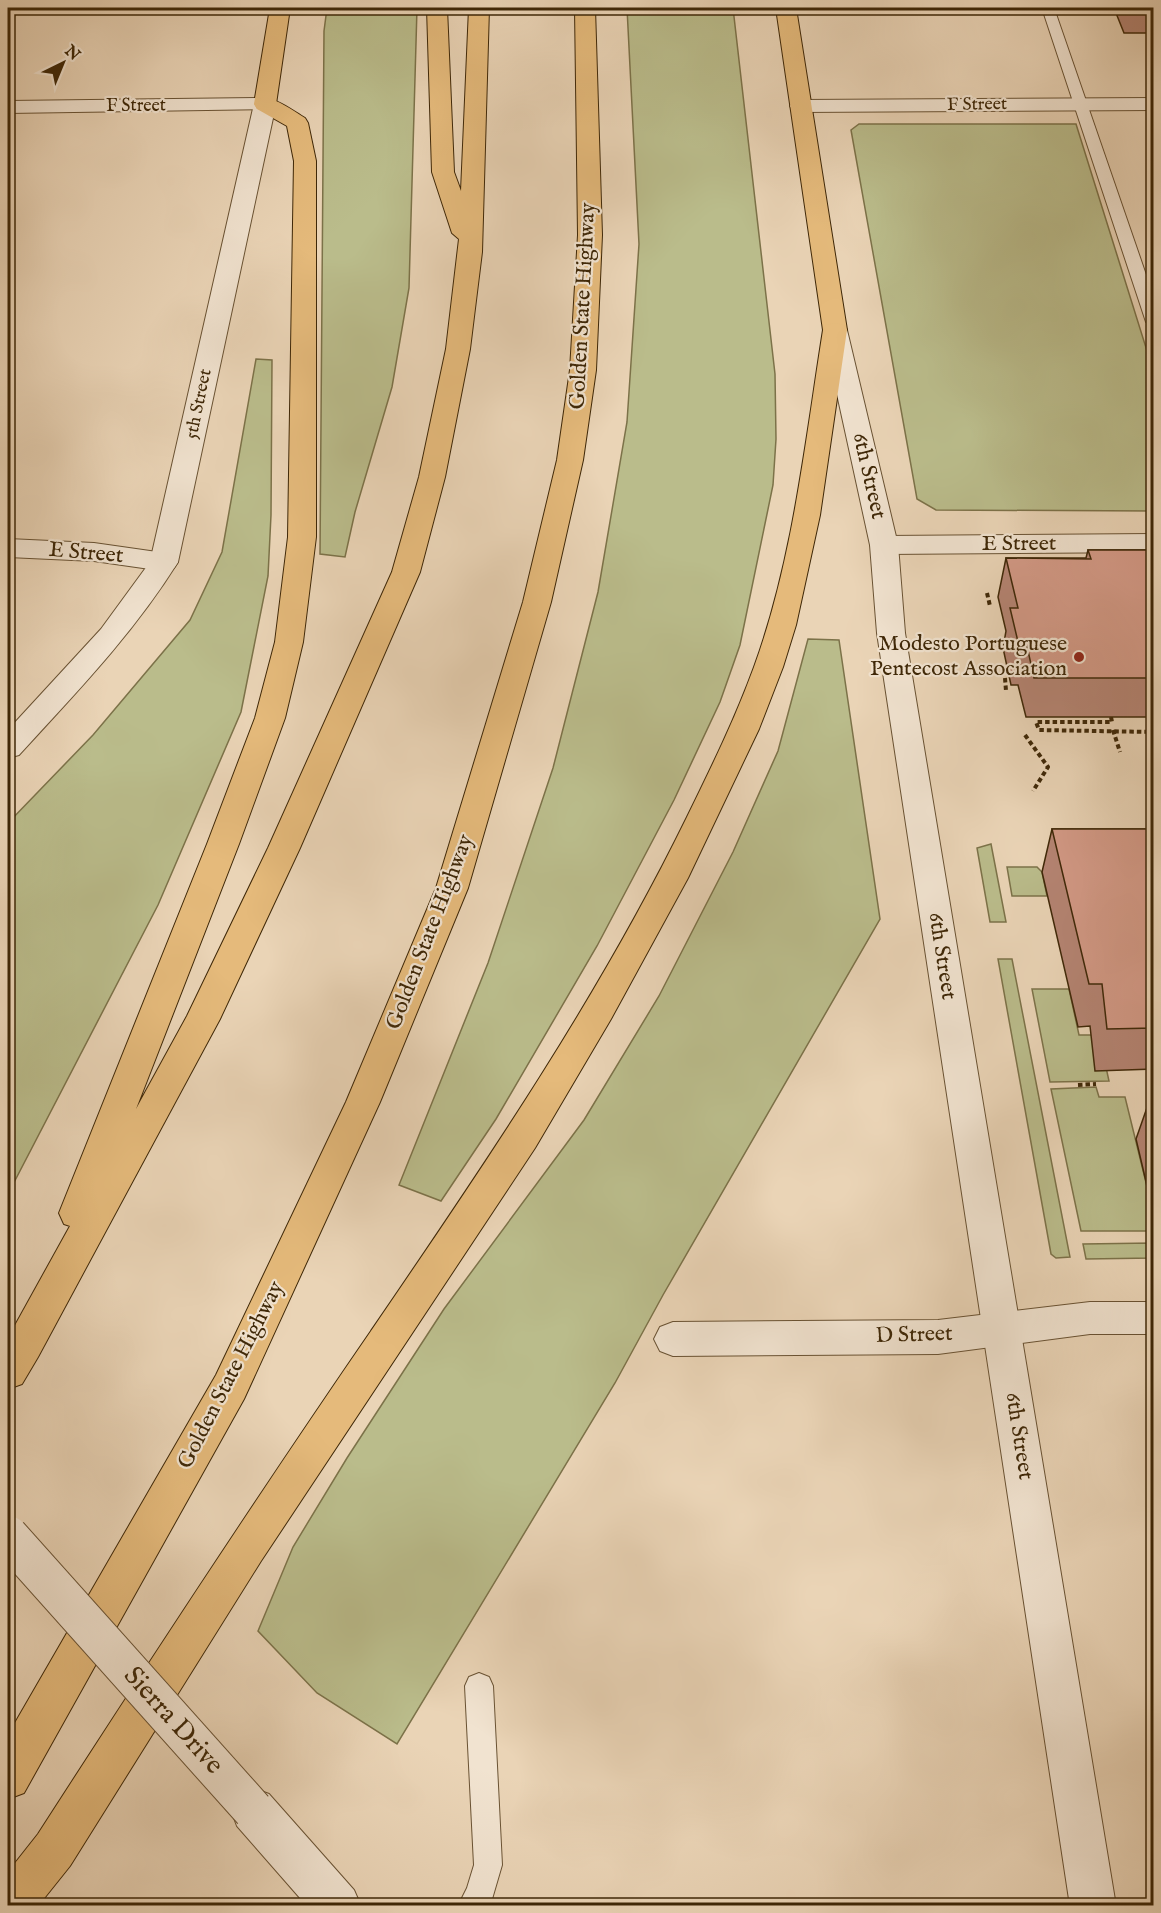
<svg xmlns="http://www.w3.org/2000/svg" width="1161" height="1913" font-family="'IM FELL English',serif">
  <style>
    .green { fill: #babc8b; stroke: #7c7249; stroke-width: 1.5 }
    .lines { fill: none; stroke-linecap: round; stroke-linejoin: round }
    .service-casing { stroke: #695233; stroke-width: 2 }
    .minor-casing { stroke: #695233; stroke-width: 2 }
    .tertiary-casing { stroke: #695233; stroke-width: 2 }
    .primary-casing { stroke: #3e2707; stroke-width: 2 }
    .motorway-casing { stroke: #3e2707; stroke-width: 2 }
    .path { stroke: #3e2707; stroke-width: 4; stroke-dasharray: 4.5 3; stroke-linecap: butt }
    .service { fill: #f1e3d0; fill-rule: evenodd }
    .minor { fill: #f1e3d0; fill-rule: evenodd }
    .tertiary { fill: #f1e3d0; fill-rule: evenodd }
    .primary { fill: #e5ba7b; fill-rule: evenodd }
    .motorway { fill: #e5ba7b; fill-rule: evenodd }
    .tertiary-bridge-casing { stroke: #695233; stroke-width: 42; stroke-linecap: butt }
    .tertiary-bridge { stroke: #f1e3d0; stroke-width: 40 }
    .wall { fill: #b58473; stroke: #3e2707; stroke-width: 1.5 }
    .building { fill: #d39986; stroke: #3e2707; stroke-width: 1.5 }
    .poi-dot { fill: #8f2418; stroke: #f1e3d0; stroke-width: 2 }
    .labels { text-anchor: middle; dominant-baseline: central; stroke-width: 4.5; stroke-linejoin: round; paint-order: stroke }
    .far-street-label { font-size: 18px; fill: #3e2707; stroke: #f1e3d0 }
    .street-label { font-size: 22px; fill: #3e2707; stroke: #f1e3d0 }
    .poi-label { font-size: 22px; fill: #3e2707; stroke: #f1e3d0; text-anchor: end }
    .near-street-label { font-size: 27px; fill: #3e2707; stroke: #f1e3d0 }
  </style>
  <rect width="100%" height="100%" fill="#ead4b6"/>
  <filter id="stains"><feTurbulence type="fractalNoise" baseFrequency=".00333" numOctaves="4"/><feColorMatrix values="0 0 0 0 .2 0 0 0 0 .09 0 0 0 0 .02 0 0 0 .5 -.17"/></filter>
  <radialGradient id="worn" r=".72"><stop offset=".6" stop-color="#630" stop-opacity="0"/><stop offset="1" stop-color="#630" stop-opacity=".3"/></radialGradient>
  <!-- green -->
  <path class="green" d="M327,8h90l-8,280 -17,99 -37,125 -10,45 -25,-3 4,-523z
    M627,8h106l42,366 1,65 -3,46 -33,160 -20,57 -46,98 -77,146 -101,173 -55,82 -42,-16 89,-222 65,-195 45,-176 29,-170 12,-178z
    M859,124h217l77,246v141l-217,-1 -19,-11 -66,-369z
    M256,359l16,1 -1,155 -3,61 -27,136 -83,193 -150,289v-371l85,-88 97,-115 32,-68z
    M808,639l31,1 41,279 -217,376 -48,88 -218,361 -80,-51 -59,-62 35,-84 54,-89 97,-149 140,-189 75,-124 74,-144 45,-101z
    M991,844l15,78h-16l-13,-74z
    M1007,867h30l5,5 5,24h-35z
    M998,959h14l58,298 -14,1 -5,-4z
    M1032,989h37l10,46h20l10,46 -59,1z
    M1096,1087l3,10h26l26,106h2v28h-72l-30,-142z
    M1153,1243v15l-67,1 -3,-15z"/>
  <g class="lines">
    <defs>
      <path id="service" d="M8,8h9l-4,12 -5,1z
        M1042,8h12l100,290v29l-8,-5z
        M479,1673l10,4 4,9 9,179 -12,41h-32l9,-18 7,-23 -9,-179 4,-9z"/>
      <path id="minor" d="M265,98l8,1 3,5 -3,5 -265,4v-12z
        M1154,98v12l-353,2 -8,-1 -3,-5 3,-5 8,-1z
        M1154,534v18l-270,2 -10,-3 -4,-6 4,-6 10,-3z
        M8,539l86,4 70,10 10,3 4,6 -4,6 -10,3 -70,-10 -86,-4z
        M1090,1302h64v32h-64l-152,20 -265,2 -13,-5 -6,-12 6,-12 13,-5 265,-2z"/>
      <path id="tertiary" d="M265,98l8,1 3,5 -98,458c-45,72 -102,131 -159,193l-11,3v-28l93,-101 49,-67 104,-458 3,-5z
        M835,323l9,2 3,5 51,215 7,88 211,1273h-46l-193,-1273 -7,-88 -47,-215 3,-5z
        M253,1788l16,6 85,96 7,16h-54l-70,-80 -6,-16 6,-16z"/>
      <path id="primary" d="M270,8h20l-14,96 -3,5 -8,1 -8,-1 -3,-5z
        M776,8h20l51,322 -3,5 -9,2 -9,-2 -3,-5z"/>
      <path id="motorway" d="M427,8h20l7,164 7,19 8,-183h20l-7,244 -12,97 -25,128 -25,95 -120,276 -80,171 -182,338 -16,27 -14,5v-51l62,-112 -6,-2 -5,-11 148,-369 48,-126 20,-76 13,-105 6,-376 -7,-35 -30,-17 -3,-5 3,-5c17,-4 34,11 48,19l3,5 8,38v376l-13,105 -18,76 -46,126 -103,265 51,-93 81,-168 124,-276 27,-95 27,-128 13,-110 -7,-6 -20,-61z
        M575,8h20l7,227 -6,135 -13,90 -32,142 -83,286 -88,214 -136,297 -220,394 -16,6v-64l208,-360 130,-273 90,-214 87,-286 34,-142 13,-90 8,-135z
        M835,323l9,2 3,5 -27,185 -24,110 -13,42 -24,62 -71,149 -77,141 -76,129 -274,413 -191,305 -32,40h-30v-34l30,-38c109,-169 219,-337 333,-503 114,-167 227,-332 316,-514 24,-49 48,-98 67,-150 39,-107 51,-224 69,-337l3,-5z"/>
    </defs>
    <!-- service casing -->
    <use href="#service" class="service-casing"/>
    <!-- minor casing -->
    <use href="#minor" class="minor-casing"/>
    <!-- tertiary casing -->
    <use href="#tertiary" class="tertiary-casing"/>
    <!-- primary casing -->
    <use href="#primary" class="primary-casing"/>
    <!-- motorway casing -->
    <use href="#motorway" class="motorway-casing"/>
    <!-- path -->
    <path class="path" d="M987,593l3,13
      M986,667h17
      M1005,678l1,13
      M1111,717l1,5h-76l3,8 115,2
      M1113,730l7,22
      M1025,735l23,32 -15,24
      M1078,1085l18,-1"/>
    <!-- service -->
    <use href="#service" class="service"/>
    <!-- minor -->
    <use href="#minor" class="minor"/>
    <!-- tertiary -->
    <use href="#tertiary" class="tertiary"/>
    <!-- primary -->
    <use href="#primary" class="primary"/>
    <!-- motorway -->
    <use href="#motorway" class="motorway"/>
    <defs>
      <path id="tertiary-bridge" d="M8,1536l245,274"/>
    </defs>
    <!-- tertiary-bridge casing -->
    <use href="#tertiary-bridge" class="tertiary-bridge-casing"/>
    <!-- tertiary-bridge -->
    <use href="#tertiary-bridge" class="tertiary-bridge"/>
  </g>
  <!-- wall -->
  <path class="wall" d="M1114,8h40v25h-30z
    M1088,550h66v167h-128l-8,-32h-7l-8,-37 3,-17 -8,-34 8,-39h80z
    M1052,829h102v240l-59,2 -5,-45 -12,1 -36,-155z
    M1150,1099h4v104h-3l-15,-64z"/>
  <!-- building -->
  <path class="building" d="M1088,550h66v128h-120l-7,-32h-8l-9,-38h8l-12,-50 85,1z
    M1052,829h102v199l-47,1 -5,-45h-13z
    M1150,1099h4v16z"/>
  <!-- markers -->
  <circle class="poi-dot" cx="1079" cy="657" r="6"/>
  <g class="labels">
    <!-- far-street labels -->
    <g class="far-street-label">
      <text transform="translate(977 105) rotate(-1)">F Street</text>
      <text x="136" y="106">F Street</text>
      <text transform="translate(199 404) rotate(-78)">5th Street</text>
    </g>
    <!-- street labels -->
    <g class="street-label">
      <text transform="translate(583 306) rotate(-87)">Golden State Highway</text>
      <text transform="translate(869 476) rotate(77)">6th Street</text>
      <text x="1019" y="544">E Street</text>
      <text transform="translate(86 553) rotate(5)">E Street</text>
      <text transform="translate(430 932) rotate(-69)">Golden State Highway</text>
      <text transform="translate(942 956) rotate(81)">6th Street</text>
      <text transform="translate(914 1335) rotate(-2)">D Street</text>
      <text transform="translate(231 1375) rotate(-63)">Golden State Highway</text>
      <text transform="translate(1019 1436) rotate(81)">6th Street</text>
    </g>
    <!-- poi labels -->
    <g class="poi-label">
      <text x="1067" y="644">Modesto Portuguese<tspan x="1067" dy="25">Pentecost Association</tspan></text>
    </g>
    <!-- near-street labels -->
    <g class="near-street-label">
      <text transform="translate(173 1721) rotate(48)">Sierra Drive</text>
    </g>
  </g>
  <!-- margin -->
  <rect width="1161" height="1913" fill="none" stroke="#ead4b6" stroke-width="30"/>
  <rect x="9" y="9" width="1143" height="1895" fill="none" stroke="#3e2707" stroke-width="3"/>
  <rect x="15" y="15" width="1131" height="1883" fill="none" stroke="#3e2707" stroke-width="1.5"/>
  <!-- north arrow -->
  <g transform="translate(63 63) rotate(43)" stroke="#f1e3d0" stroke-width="4.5" paint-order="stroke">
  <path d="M0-4.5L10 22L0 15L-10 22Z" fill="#3e2707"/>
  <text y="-9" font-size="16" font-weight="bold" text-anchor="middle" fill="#3e2707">N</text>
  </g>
  <rect width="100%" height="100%" filter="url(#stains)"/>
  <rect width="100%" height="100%" fill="url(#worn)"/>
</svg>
